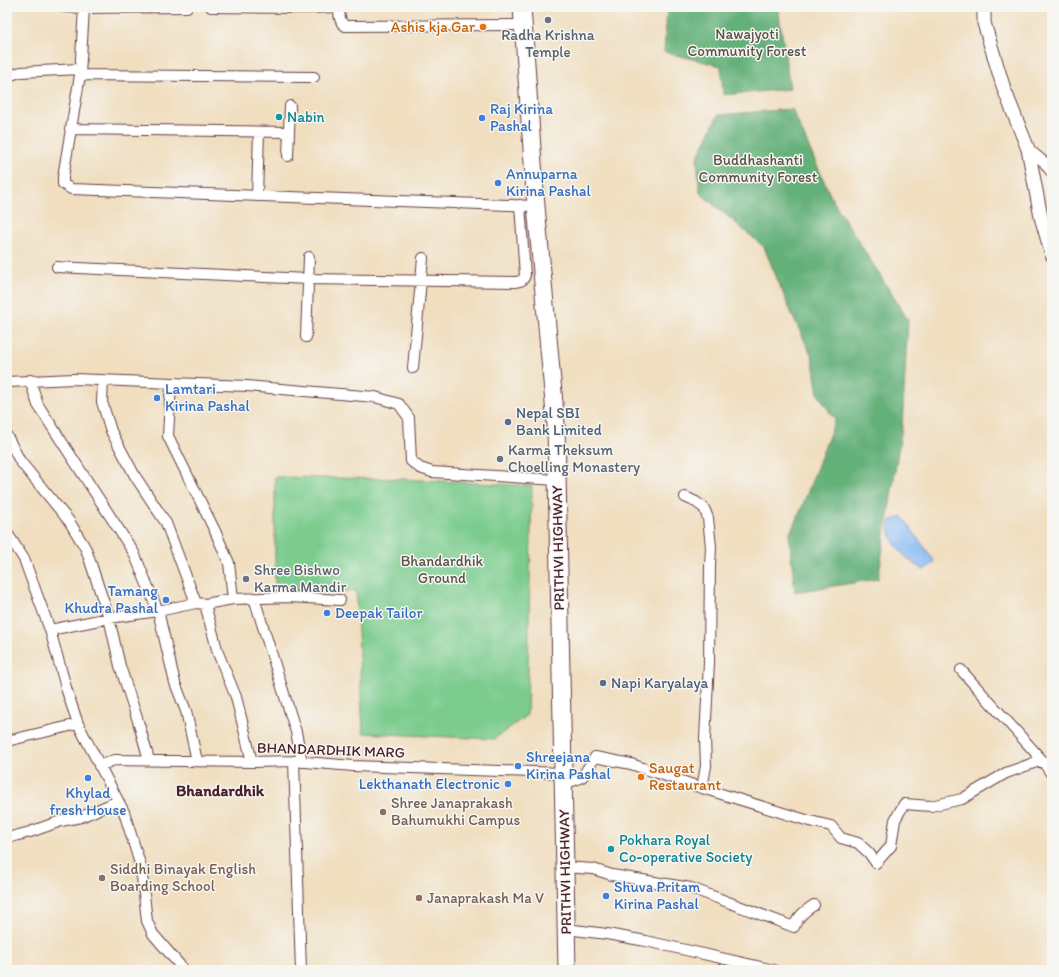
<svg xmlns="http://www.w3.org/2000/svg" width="1059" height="977" font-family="Itim,sans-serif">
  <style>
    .green { fill: #7bcc8e; stroke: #62765c }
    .forest { fill: #64b079; stroke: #576852 }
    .water { fill: #88baf5; stroke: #696c90 }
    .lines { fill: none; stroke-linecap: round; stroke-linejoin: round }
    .minor-casing { stroke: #633c41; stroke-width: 12 }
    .tertiary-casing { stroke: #633c41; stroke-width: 15 }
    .trunk-casing { stroke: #633c41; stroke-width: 19 }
    .minor { stroke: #fff; stroke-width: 10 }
    .tertiary { stroke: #fff; stroke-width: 13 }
    .trunk { stroke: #fff; stroke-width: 17 }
    .worship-dot { fill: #6b7280; stroke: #f6f6f2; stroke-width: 1.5 }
    .food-dot { fill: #e8710a; stroke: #f6f6f2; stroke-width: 1.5 }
    .culture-dot { fill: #0f9aa8; stroke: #f6f6f2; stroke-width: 1.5 }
    .shop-dot { fill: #3f7fe0; stroke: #f6f6f2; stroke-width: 1.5 }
    .service-dot { fill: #5c6f8a; stroke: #f6f6f2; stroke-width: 1.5 }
    .education-dot { fill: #8d6e63; stroke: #f6f6f2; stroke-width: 1.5 }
    .labels { text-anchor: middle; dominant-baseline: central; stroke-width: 3; stroke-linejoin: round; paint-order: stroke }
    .food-label { font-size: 15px; fill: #c56008; stroke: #f6f6f2; text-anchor: end }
    .park-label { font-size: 15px; fill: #595349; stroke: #f6f6f2 }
    .worship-label { font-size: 15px; fill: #5b616d; stroke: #f6f6f2; text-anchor: start }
    .shop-label { font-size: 15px; fill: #366cbe; stroke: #f6f6f2; text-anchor: start }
    .culture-label { font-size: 15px; fill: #0d838f; stroke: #f6f6f2; text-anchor: start }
    .service-label { font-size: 15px; fill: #4e5e75; stroke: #f6f6f2; text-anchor: start }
    .street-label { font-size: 15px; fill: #4a1f2b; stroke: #f6f6f2 }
    .education-label { font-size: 15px; fill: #785e54; stroke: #f6f6f2; text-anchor: start }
    .neighbourhood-label { font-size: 16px; font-weight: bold; fill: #4a1f2b; stroke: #f6f6f2 }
  </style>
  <rect width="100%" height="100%" fill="#f6f6f2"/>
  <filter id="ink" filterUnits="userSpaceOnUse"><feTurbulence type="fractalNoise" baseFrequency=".025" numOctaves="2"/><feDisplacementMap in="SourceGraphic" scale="8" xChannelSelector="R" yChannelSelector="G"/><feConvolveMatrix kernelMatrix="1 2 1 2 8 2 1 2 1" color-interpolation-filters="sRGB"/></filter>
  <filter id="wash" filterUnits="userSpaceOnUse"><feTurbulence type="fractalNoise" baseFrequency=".012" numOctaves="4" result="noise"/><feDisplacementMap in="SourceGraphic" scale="16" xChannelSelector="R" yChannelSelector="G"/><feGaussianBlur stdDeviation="0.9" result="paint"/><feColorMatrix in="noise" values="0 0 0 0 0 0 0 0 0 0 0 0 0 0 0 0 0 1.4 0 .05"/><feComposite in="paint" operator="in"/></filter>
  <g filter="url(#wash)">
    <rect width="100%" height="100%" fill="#f0debf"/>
    <!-- green -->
    <path class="green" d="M275,477l129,2 128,7 -5,229 -33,24 -131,-6 -7,-142 -81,1z"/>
    <!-- forest -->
    <path class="forest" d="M667,7h22l14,3v-3h75l12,82 -67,6 -2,-29 -57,-14z
      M792,109l40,90 76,121 -6,107 -24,152 -83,13 -6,-57 13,-28 33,-87 -17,-26 -6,-38 -20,-41 -28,-68 -64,-54 -3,-35 21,-43z"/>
    <!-- water -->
    <path class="water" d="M902,516l33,46 -11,8c-18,-11 -36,-26 -35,-49l7,-2z"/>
  </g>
  <g filter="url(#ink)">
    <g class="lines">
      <defs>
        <path id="minor" d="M64,7l20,1
          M187,7l-103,1 -4,67 -17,102v7l8,5 465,17
          M211,7l96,1 32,-1c0,7 0,15 6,19l179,-1
          M80,75l234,2
          M7,76l14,-4 59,-3
          M70,129l219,3
          M1028,149l16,13 8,11
          M288,156l2,-50
          M257,196l2,-64
          M57,267l251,12 207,3c6,-1 8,-1 10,-7l-5,-70
          M306,337l3,-80
          M413,368l10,-110
          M30,380l8,25 96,148 24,58 17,72 11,28 11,50
          M103,380l-1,22 9,29 24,45 31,47 30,80
          M7,382l67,-3 173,7 128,11 24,7 10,14 2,43 9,7 12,4 125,8
          M171,383l-3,53 47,95 14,32 4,36
          M7,436l13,25 49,60 17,28 23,69 11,48 18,55 11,39
          M685,497l11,5 8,6 4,10 3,29 -1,19 -1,97 -4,75 1,28 -4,22
          M7,533l17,26 26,71 17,61 11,33 46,88 17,55 6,54 6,13 31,36
          M254,598l42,134 6,30
          M205,604l13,49 18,44 16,65
          M50,630l59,-12 49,-7 38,-8 9,1 28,-5 57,-2 50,3
          M961,670l81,90 10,15
          M7,741l71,-17
          M294,761l7,209
          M99,766l15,-6 138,2 42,-1 59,5 210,7
          M563,785l19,-8 13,-20 36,7 71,24 104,32 25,6 10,12 17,5 11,10 7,10 15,-17 4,-26 9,-16 27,2 31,-7 44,-26 36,-13
          M7,838l23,-6 31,-11 20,-4 37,-16
          M564,867l29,2 19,6 79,13 103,39c3,-10 11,-16 20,-22
          M566,929l41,5 39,7 128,29"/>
        <path id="tertiary" d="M984,7v16l20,66 24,60 13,68 11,38"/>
        <path id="trunk" d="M522,7l14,199 20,219 11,545"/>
      </defs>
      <!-- minor casing -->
      <use href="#minor" class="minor-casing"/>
      <!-- tertiary casing -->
      <use href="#tertiary" class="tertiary-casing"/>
      <!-- trunk casing -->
      <use href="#trunk" class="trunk-casing"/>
      <!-- minor -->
      <use href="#minor" class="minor"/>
      <!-- tertiary -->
      <use href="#tertiary" class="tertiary"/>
      <!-- trunk -->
      <use href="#trunk" class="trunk"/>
    </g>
  </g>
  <!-- markers -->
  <g class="worship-dot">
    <circle cx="548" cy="20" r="4"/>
    <circle cx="500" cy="459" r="4"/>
    <circle cx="246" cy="579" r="4"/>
  </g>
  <g class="food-dot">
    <circle cx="483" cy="27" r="4"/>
    <circle cx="641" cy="777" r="4"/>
  </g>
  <g class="culture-dot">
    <circle cx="279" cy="117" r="4"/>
    <circle cx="611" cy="849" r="4"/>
  </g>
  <g class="shop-dot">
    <circle cx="482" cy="118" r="4"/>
    <circle cx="498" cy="183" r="4"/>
    <circle cx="157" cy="398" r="4"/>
    <circle cx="166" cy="600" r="4"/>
    <circle cx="327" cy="613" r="4"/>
    <circle cx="518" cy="766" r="4"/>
    <circle cx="88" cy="778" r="4"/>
    <circle cx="508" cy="784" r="4"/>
    <circle cx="606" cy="896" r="4"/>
  </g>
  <g class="service-dot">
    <circle cx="508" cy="422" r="4"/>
    <circle cx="603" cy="683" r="4"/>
  </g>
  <g class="education-dot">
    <circle cx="383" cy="812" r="4"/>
    <circle cx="102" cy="878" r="4"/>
    <circle cx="419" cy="898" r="4"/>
  </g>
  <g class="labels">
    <!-- food labels -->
    <g class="food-label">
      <text x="475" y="27">Ashis kja Gar</text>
      <text x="649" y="768" text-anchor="start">Saugat<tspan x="649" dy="17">Restaurant</tspan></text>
    </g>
    <!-- park labels -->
    <g class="park-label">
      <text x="747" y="34">Nawajyoti<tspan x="747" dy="17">Community Forest</tspan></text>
      <text x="758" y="160">Buddhashanti<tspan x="758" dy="17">Community Forest</tspan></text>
      <text x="442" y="561">Bhandardhik<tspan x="442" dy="17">Ground</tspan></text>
    </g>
    <!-- worship labels -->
    <g class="worship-label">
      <text x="548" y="35" text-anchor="middle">Radha Krishna<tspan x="548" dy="17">Temple</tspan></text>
      <text x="508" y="450">Karma Theksum<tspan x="508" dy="17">Choelling Monastery</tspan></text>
      <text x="254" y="570">Shree Bishwo<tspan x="254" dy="17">Karma Mandir</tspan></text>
    </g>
    <!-- shop labels -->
    <g class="shop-label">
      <text x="490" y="109">Raj Kirina<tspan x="490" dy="17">Pashal</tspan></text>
      <text x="506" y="174">Annuparna<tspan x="506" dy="17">Kirina Pashal</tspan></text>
      <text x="165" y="389">Lamtari<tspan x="165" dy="17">Kirina Pashal</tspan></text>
      <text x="158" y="591" text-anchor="end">Tamang<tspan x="158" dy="17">Khudra Pashal</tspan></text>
      <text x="335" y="613">Deepak Tailor</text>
      <text x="526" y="757">Shreejana<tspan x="526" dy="17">Kirina Pashal</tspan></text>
      <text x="500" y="784" text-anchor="end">Lekthanath Electronic</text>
      <text x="88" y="793" text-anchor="middle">Khylad<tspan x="88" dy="17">fresh House</tspan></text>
      <text x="614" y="887">Shuva Pritam<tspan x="614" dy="17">Kirina Pashal</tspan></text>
    </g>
    <!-- culture labels -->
    <g class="culture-label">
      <text x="287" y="117">Nabin</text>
      <text x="619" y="840">Pokhara Royal<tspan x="619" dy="17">Co-operative Society</tspan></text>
    </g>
    <!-- service labels -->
    <g class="service-label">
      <text x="516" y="413">Nepal SBI<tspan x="516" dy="17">Bank Limited</tspan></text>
      <text x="611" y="683">Napi Karyalaya</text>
    </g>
    <!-- street labels -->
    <g class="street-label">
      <text transform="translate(558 548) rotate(-91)">PRITHVI HIGHWAY</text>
      <text transform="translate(331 750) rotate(2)">BHANDARDHIK MARG</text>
      <text transform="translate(565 872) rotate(-91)">PRITHVI HIGHWAY</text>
    </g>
    <!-- education labels -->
    <g class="education-label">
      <text x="391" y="803">Shree Janaprakash<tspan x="391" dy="17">Bahumukhi Campus</tspan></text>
      <text x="110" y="869">Siddhi Binayak English<tspan x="110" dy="17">Boarding School</tspan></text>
      <text x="427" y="898">Janaprakash Ma V</text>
    </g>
    <!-- neighbourhood labels -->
    <g class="neighbourhood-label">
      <text x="220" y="790">Bhandardhik</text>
    </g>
  </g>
  <!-- margin -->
  <rect width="1059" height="977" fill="none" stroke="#f6f6f2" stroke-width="24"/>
</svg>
